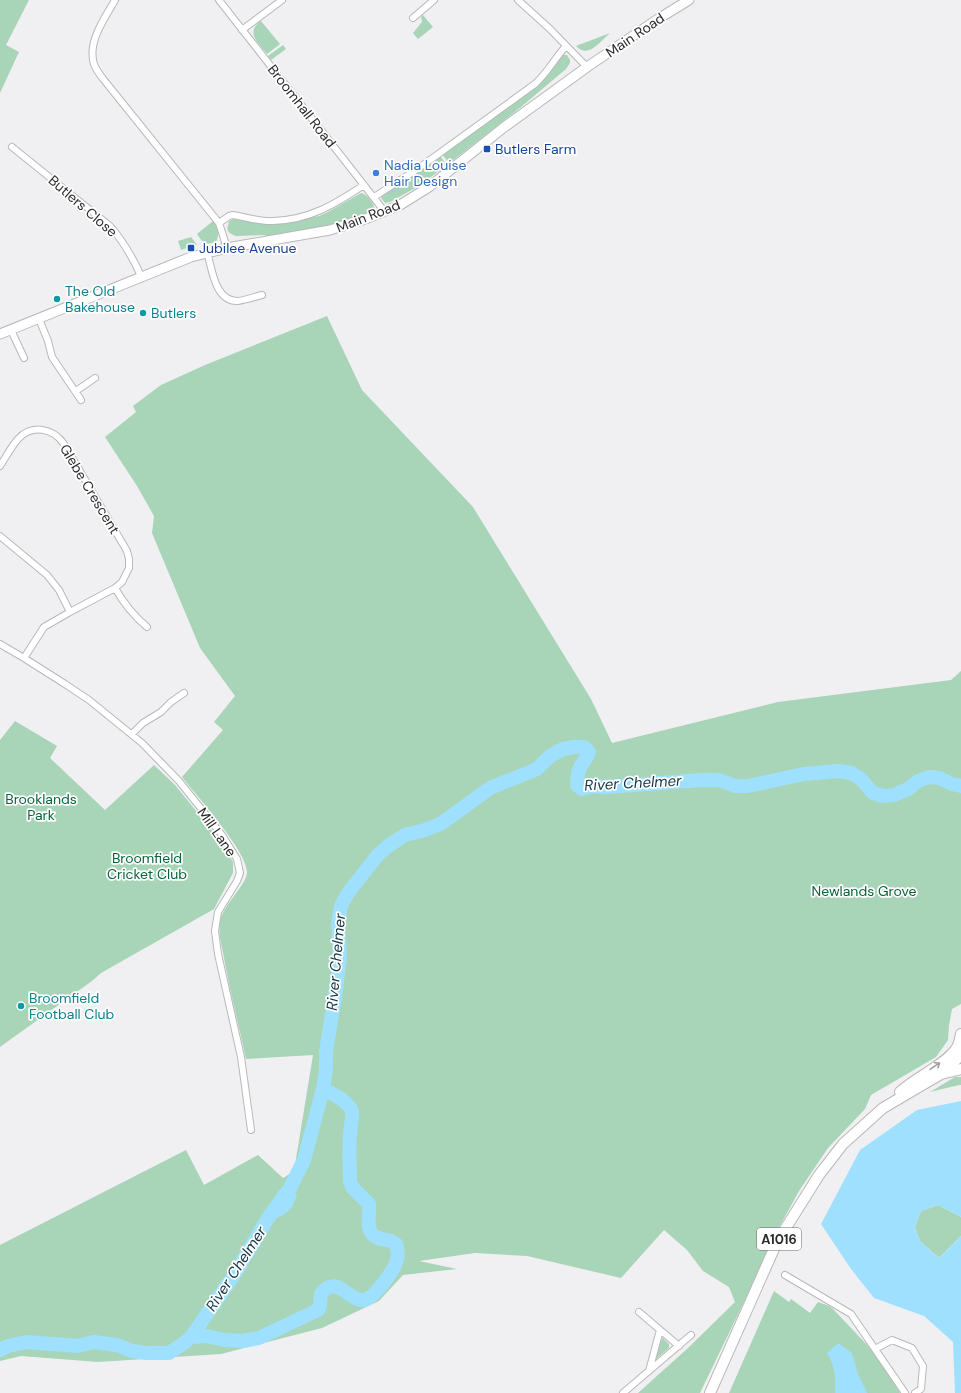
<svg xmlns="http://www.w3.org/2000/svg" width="961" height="1393" font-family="'DM Sans',sans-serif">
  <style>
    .green { fill: #a8d4b8 }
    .water { fill: #a0e0ff }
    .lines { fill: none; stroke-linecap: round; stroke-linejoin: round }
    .river { stroke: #a0e0ff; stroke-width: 14 }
    .minor-casing { stroke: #b8b8ba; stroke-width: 8 }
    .secondary-casing { stroke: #b8b8ba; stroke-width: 11 }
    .primary-casing { stroke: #b8b8ba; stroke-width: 12 }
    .minor { stroke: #fff; stroke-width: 6 }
    .secondary { stroke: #fff; stroke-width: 9 }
    .primary { stroke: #fff; stroke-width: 10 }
    .oneway { stroke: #9f9fa0 }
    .transit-dot { fill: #1a4fb4; stroke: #fefeff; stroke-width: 1.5 }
    .shop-dot { fill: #3f7fe0; stroke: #fefeff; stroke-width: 1.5 }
    .culture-dot { fill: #0f9aa8; stroke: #fefeff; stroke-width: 1.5 }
    .labels { text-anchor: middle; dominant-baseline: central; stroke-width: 3.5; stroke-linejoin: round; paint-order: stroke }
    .shield { fill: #fefeff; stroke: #6a6a6b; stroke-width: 1 }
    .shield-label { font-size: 13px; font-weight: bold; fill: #2a2a2b }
    .street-label { font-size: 14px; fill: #2a2a2b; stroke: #fefeff }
    .transit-label { font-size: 14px; fill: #164399; stroke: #fefeff; text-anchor: start }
    .shop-label { font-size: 14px; fill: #366cbe; stroke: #fefeff; text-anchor: start }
    .culture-label { font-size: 14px; fill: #0d838f; stroke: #fefeff; text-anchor: start }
    .park-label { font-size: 14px; fill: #09633b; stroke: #fefeff }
    .water-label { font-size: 15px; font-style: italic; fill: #103646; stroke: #fefeff }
  </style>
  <rect width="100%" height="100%" fill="#f0f0f2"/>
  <!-- green -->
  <path class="green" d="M0,0h29l-23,45 13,7 -19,41z
    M423,15l10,12 -15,12 -5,-6 9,-11 -1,-5z
    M261,21l19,23 -13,10c-9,-11 -22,-22 -6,-33z
    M610,33c-10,9 -22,26 -34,13z
    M283,45l3,4 -15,11 -3,-4z
    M563,55h4l3,5v3l-4,6 -45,38 -70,55 -1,-2 -2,2 -6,-8 104,-78z
    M440,156l7,9 -28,21 -29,16 -5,1 -4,-5 1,-3z
    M361,193c6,1 13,10 14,17l-7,4 -35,11 -67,12 -1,-2 -29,1c-7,-2 -11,-6 -7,-13l-1,-1 5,-3 38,6 48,-9 7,-3z
    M213,221c5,6 7,13 3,21 -12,3 -12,2 -19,-8z
    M191,237l6,8 -16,5 -3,-9z
    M327,316l35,74 111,117 118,192 21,44 166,-41 173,-22 10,-9v333l-9,5 -3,16 -1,15 -12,17 -65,38 -6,14 -37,39 -29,43 -28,51 -14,33 -57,118h-62l50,-45 47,-46 -6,-15 -26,-16 -16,-21 -23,-20 -43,48 -94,-22 -52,-3 -56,8 38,8 -54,6 -24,26 -57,27 -101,26 -123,8 -77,-6 -21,5v-116l186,-95 18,35 54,-30 25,23 11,-7 19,-116 -67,4c-7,-33 -16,-67 -22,-101 -2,-12 -6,-24 -4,-36 3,-18 27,-37 27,-50 0,-21 -51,-77 -65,-95l41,-47 -9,-8 21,-26 -35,-48 -48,-115 2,-17 -17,-30 -32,-49 31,-25 -3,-6 28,-21 44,-20z
    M15,721l42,25 -7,12 55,52 49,-45 21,20 48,59 10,18v11l-19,36 -113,64 -9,8 -92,66v-307z
    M955,1077h6v8h-2l-29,7z
    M938,1205l23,12v19l-22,22 -19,-17 -5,-14 6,-16z
    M774,1291l15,11 2,-3 19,14 8,-11 11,4 4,3 37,39 17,23 13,22h-171z
    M663,1338l6,6v4l-14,12 7,-21z"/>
  <!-- water -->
  <path class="water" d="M961,1101v118v-2l-23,-12 -17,6 -6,16 5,14 19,17 22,-22v157h-6l-2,-51 -29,-26 -50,-18 -23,-29 -30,-45 39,-74 57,-40z
    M284,1186l10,5 3,4c-2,6 -6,15 -11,18 -4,3 -8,4 -12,6l-8,-2 7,-9 1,-10 4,-7z
    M838,1343l14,10 6,21 9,19h-32c1,-16 0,-26 -8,-40z"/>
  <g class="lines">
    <!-- river -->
    <path class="river" d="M191,1337l15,-1 19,4 18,1 16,-3 59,-28 2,-4 1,-12c16,-21 28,8 43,6 11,-2 31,-31 33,-41 2,-5 0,-10 -1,-15 -9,-6 -9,-3 -18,-6 -14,-5 -8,-23 -9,-34l-16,-16 -3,-6c0,-19 -2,-37 1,-56 0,-5 2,-10 1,-15 -5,-11 -19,-17 -29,-22
      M0,1350l8,-4 18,-4 52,4 15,-4 24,3 15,6 14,2h23l15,-10 7,-6 43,-62 34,-57 21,-28 15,-30 19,-71 3,-19v-19l9,-54 5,-39 -2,-33 3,-19 7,-13 29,-37 11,-10 17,-11 20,-5 17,-7 48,-35 47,-19 13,-13 13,-7 11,-2h10l5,5c-2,6 -5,9 -8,14 -4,6 -4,13 -4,19l5,4 11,-3 14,1 94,-7h18l16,6h13l56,-12 35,-3 12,2 10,6 12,14 10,3 11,-1 14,-6 10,-8 11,-4 10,1 13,6 9,2"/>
    <defs>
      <path id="minor" d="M115,0c-10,18 -28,42 -21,64 2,6 6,11 10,16l115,143 8,25
        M219,0l166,212
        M518,0l32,29 37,38
        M413,18l21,-18
        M242,30l40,-30
        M12,147l98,79c13,15 23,32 31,50
        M374,197l45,-29 116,-84c13,-12 20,-26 31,-38
        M219,223l10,-7 4,-1c13,2 27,7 40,6 37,-1 62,-17 91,-36
        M207,252c5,17 8,50 31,49 8,-1 16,-4 24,-6
        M39,319l9,22 4,16 29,43
        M11,330l13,28
        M76,391l19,-13
        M0,466c6,-9 11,-19 18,-27 14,-15 35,-11 46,5l63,107 2,8v9l-7,14 -7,6 -45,24 -26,15 -20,31
        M0,536l47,39 12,15 11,22
        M115,588c9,16 19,28 32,39
        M0,644l24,14 41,26 24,16 53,43 37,38 16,20 27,34 15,24 3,14 -3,8 -19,31 -3,19 3,23 23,103 10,73
        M132,734l11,-11 18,-11 10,-10 13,-9
        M785,1275l66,39 54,79
        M639,1312l40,34
        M875,1349l17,-9 20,8 11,18 -2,23 -6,4
        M649,1371l11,-41
        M623,1393l68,-58"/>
      <path id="secondary" d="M0,334l191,-77 36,-9 103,-18 38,-12 32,-13 29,-18 74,-59 84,-61 71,-48 31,-19"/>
      <path id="primary" d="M941,1074l20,-5
        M900,1092c16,-15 45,-27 56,-43 3,-4 4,-10 5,-15
        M710,1393l67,-151 42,-67 24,-31 40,-36 58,-34 20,-19"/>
    </defs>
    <!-- minor casing -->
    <use href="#minor" class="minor-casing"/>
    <!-- secondary casing -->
    <use href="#secondary" class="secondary-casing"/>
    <!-- primary casing -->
    <use href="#primary" class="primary-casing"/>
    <!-- minor -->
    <use href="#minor" class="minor"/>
    <!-- secondary -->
    <use href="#secondary" class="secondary"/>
    <!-- primary -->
    <use href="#primary" class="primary"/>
  </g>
  <!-- one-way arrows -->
  <defs><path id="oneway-shaft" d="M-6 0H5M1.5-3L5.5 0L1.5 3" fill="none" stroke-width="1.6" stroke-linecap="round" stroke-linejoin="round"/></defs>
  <use class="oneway" href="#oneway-shaft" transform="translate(935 1066) rotate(-34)"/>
  <!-- markers -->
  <g class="transit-dot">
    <rect x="483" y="145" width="8" height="8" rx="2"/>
    <rect x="187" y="244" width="8" height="8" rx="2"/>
  </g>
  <circle class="shop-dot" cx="376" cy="173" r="4"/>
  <g class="culture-dot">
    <circle cx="57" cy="299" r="4"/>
    <circle cx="143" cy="313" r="4"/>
    <circle cx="21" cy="1006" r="4"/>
  </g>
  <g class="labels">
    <!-- shield labels -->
    <rect class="shield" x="757" y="1228" width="44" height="22" rx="3"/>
    <g class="shield-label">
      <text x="779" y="1239">A1016</text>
    </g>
    <!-- street labels -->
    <g class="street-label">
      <text transform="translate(635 35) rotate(-34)">Main Road</text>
      <text transform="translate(302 106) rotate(52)">Broomhall Road</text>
      <text transform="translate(83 206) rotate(41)">Butlers Close</text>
      <text transform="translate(368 216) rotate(-21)">Main Road</text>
      <text transform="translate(90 489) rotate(59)">Glebe Crescent</text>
      <text transform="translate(217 832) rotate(55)">Mill Lane</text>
    </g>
    <!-- transit labels -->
    <g class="transit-label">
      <text x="495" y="149">Butlers Farm</text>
      <text x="199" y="248">Jubilee Avenue</text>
    </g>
    <!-- shop labels -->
    <g class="shop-label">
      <text x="384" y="165">Nadia Louise<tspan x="384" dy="16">Hair Design</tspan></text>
    </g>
    <!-- culture labels -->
    <g class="culture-label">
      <text x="65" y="291">The Old<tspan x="65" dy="16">Bakehouse</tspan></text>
      <text x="151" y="313">Butlers</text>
      <text x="29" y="998">Broomfield<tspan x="29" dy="16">Football Club</tspan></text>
    </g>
    <!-- park labels -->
    <g class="park-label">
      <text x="41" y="799">Brooklands<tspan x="41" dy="16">Park</tspan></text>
      <text x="147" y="858">Broomfield<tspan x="147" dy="16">Cricket Club</tspan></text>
      <text x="864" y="891">Newlands Grove</text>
    </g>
    <!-- water labels -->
    <g class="water-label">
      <text transform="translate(633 783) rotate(-3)">River Chelmer</text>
      <text transform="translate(336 962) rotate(-85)">River Chelmer</text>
      <text transform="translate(236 1269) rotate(-57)">River Chelmer</text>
    </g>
  </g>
</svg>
